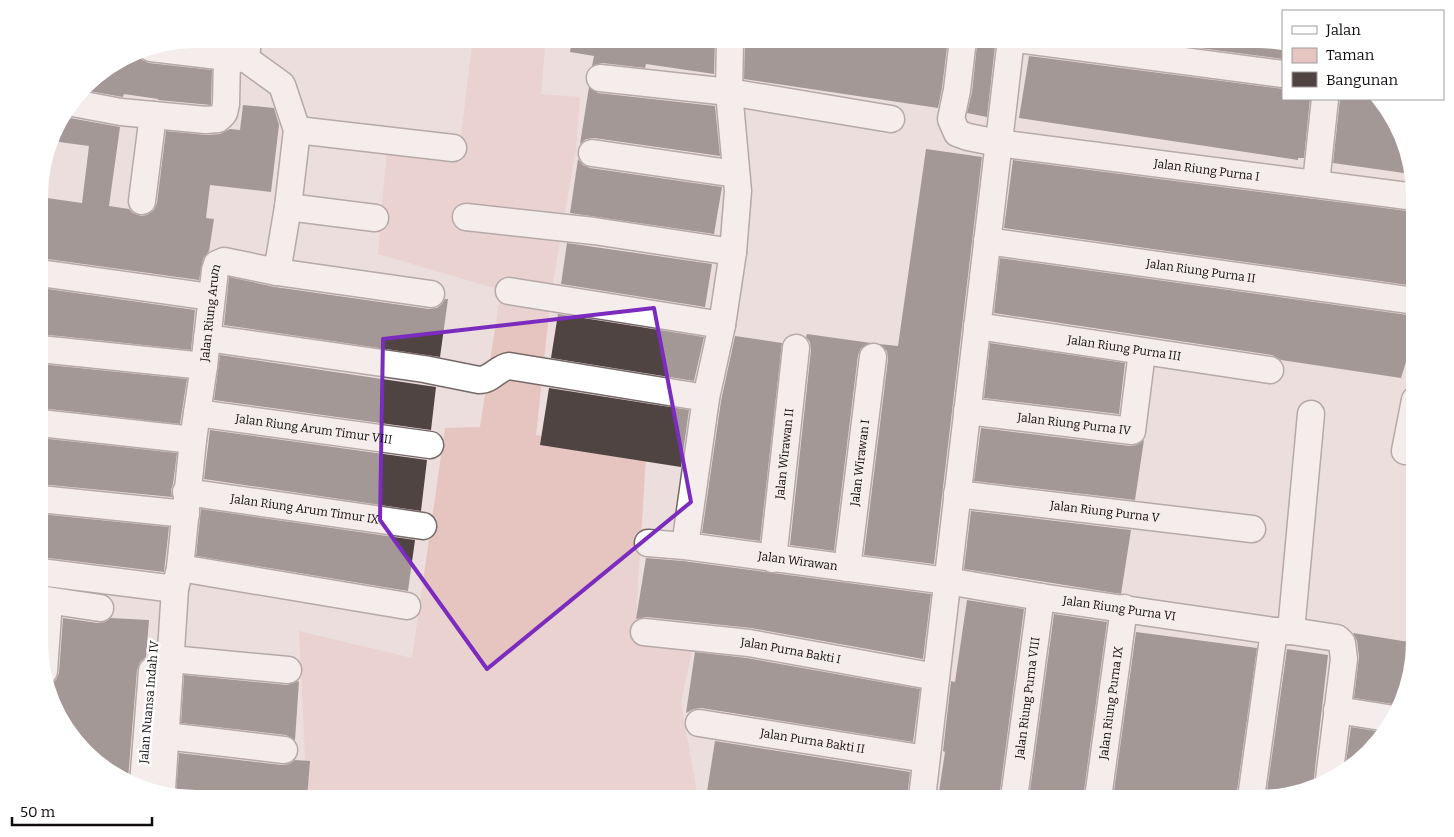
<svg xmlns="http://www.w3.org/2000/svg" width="1454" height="837" font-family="Bitter,serif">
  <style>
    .green { fill: #e6c4c0 }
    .building { fill: #4f4442 }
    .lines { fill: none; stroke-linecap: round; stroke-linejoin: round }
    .minor-casing { stroke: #756967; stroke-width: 29 }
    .minor { stroke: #fff; stroke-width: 26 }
    .marked { fill: none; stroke: #7b2cbf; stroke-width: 4; stroke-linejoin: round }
    .labels { text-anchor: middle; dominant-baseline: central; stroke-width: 5; stroke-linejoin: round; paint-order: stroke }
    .street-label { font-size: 12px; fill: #110c0c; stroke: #fff }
  </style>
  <rect width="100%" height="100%" fill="#ebdedc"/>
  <!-- green -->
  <path class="green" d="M519,39h27l-5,55 39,3 -4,51 -25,147 -15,140 110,21 -11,179 59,7 -13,60 17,96h-391l-8,-167 113,27 33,-230 35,-1 21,-137 -123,-36 9,-108 72,7 13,-108 47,-4z"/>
  <!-- building -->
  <path class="building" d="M572,39h143l-1,35 -68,-10 -1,4 -43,-5 -10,3 2,-10 -24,-4z
    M745,39h203l-6,49 -4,20 -194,-29z
    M1130,39h128l25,6v14z
    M977,45l18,1 -8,71 -20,-4 5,-21z
    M137,50l5,10 7,3 63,7 -1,35 -53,-5v-1l-34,-5 -1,3 -40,-7 9,-12z
    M1029,56l254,33v10h27l-6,59h-6v2l-279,-42z
    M589,87l9,6 117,13 5,50 -126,-18 -8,1 -6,5z
    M1340,99h38l11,10 22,65 -78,-11z
    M243,105l31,3 5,17 -8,67 -61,-7 -4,33 8,1 -5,32 -6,8 -4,21 -159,-22v-61l42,6 7,-57 -30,-4 3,-25 2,-2 6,3 50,9 -11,79 20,3 4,4 8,3 6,-1 7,-5 3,-7 9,-72 41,4 13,-1 10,-5 10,1z
    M926,149l56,8 -48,407 -70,-9 24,-196 -1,-8 -8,-7 19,2z
    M578,159l5,6 7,3 132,19 -8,47 -144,-21z
    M1013,160l402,52v74l-411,-58z
    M567,243l145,21 -7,43 -144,-23z
    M1000,258l415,58 -4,30 -10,32 -120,-18 -9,-5 -278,-42z
    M229,277l46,10 154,22 8,-1 5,-4 3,-5h3l-8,58 -216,-32z
    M41,288l154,22 -4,40 -151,-16z
    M558,314l146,23 -10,44 -143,-23z
    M807,334l64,9 -10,5 -3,7 -24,196 -44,-6 21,-195 -1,-8 -4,-5z
    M735,336l47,7 -22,198 -58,-8 19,-132z
    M990,343l135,20 -6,51 -135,-16z
    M220,355l216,32 -5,43 -217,-30z
    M40,364l147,15 -7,45 -140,-16z
    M549,388l140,22 -8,57 -141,-22z
    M981,428l149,18 7,-1 7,-5 -9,60 -161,-19z
    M210,430l217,30 -6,51 -217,-32z
    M40,438l137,15 -4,31 -2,6 1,7 -132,-13z
    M201,509l214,31 -7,51 -212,-35z
    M971,511l160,19 -10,64 -157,-25z
    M40,514l129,13 -5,45 -124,-15z
    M646,558l37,3 248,33 -8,65 -172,-31 -105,-11 -10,2z
    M967,600l57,9 -25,189h-61l7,-46 -2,-1 8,-70 4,1z
    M1054,614l53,8 -24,176h-54z
    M63,618l35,5 7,-1 6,-4 38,2 -3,37 -6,5 -3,8 -9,109 -10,-2 -53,-48 -16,-44 7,-5 3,-7z
    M1136,632l121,16 -21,150h-123z
    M1353,633l62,10v8l-16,54 -45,-7 5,-41 -2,-16z
    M1287,649l41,6 -14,122 1,7 -49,14z
    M695,652l52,6 173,31 -7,53 -212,-34 -7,1 -8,4z
    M184,675l103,10 12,-4 -4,59 -9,-5 -105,-12z
    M1351,727l31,5 -37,37z
    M715,741l195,31 -3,26h-201z
    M179,753l103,12 7,-1 6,-4 15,1 -3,37h-111l-20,-5z"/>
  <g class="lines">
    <defs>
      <g id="minor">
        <path id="s1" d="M963,39l-6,51 -6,29 6,14 11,4 30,6 417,54"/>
        <path d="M1016,39l267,35"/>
        <path d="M151,48l93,11"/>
        <path d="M600,78l129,14 162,27"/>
        <path d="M73,103l48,9 85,8 12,-1 6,-6 2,-9 1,-46"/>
        <path d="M297,130l156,18"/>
        <path d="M592,153l144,21"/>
        <path d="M1316,183l9,-84"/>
        <path d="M142,201l11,-86"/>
        <path d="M288,207l87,11"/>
        <path d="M466,217l128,14 139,21"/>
        <path id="s2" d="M987,241l428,60"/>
        <path d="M277,272l154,22"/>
        <path d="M40,273l171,24"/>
        <path d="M509,291l213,34"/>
        <path id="s3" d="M977,326l293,44"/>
        <path d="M207,338l217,31 55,11c13,0 18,-12 30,-14l197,32"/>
        <path d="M40,349l164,17"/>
        <path id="s4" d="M967,411l165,20 10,-79"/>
        <path id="s5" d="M197,413l233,32"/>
        <path d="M40,423l153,17"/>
        <path d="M1405,451l10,-51"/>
        <path id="s6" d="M186,492l237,34"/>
        <path id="s7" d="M957,494l295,35"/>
        <path d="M40,499l146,15"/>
        <path id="s8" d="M648,543l37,3 262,35 94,16 233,34h17l46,7 5,5 2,16 -15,120"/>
        <path d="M685,546l21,-148 16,-73 11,-73 5,-61 -9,-99 1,-53"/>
        <path id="s9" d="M773,559l23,-211"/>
        <path d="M180,568l227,38"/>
        <path id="s10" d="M847,568l26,-211"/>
        <path d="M40,572l135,17"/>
        <path d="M40,599l60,9"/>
        <path d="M1291,631l20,-217"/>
        <path id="s11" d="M644,632l105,11 187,34"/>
        <path d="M171,659l117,11"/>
        <path d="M44,671l5,-70"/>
        <path d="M1337,710l57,9"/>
        <path id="s12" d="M699,723l227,36"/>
        <path d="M166,736l118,14"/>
        <path d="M143,784l9,-113"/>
        <path id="s13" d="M162,789l13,-200 5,-21 13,-128 11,-74 11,-96 2,-6 7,-3 53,11 11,-65 9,-77 -15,-45 -36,-26 2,-20"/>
        <path d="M922,798l89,-759"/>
        <path id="s14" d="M1014,798l27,-201"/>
        <path id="s15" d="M1098,798l26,-190"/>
        <path d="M1251,798l23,-167"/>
      </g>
    </defs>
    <!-- minor casing -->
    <use href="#minor" class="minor-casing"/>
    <!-- minor -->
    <use href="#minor" class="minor"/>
  </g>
  <!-- marked area -->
  <path d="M0 0H1454V837H0ZM654,308l37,194 -204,167 -107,-149 3,-181z" fill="#ebdedc" fill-opacity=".55" fill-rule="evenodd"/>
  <path class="marked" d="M654,308l37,194 -204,167 -107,-149 3,-181z"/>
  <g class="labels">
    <!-- street labels -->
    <g class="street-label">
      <text stroke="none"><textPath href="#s1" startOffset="349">Jalan Riung Purna I</textPath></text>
      <text stroke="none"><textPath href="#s2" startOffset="216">Jalan Riung Purna II</textPath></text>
      <text stroke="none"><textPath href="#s13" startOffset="479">Jalan Riung Arum</textPath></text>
      <text stroke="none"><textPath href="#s3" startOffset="149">Jalan Riung Purna III</textPath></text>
      <text stroke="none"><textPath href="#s4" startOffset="108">Jalan Riung Purna IV</textPath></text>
      <text stroke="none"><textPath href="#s5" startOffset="118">Jalan Riung Arum Timur VIII</textPath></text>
      <text stroke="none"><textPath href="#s9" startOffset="106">Jalan Wirawan II</textPath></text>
      <text stroke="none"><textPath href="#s10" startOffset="106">Jalan Wirawan I</textPath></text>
      <text stroke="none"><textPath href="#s6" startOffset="120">Jalan Riung Arum Timur IX</textPath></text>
      <text stroke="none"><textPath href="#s7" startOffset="149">Jalan Riung Purna V</textPath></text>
      <text stroke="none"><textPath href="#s8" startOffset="151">Jalan Wirawan</textPath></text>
      <text stroke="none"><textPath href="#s8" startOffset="476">Jalan Riung Purna VI</textPath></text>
      <text stroke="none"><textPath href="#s11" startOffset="148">Jalan Purna Bakti I</textPath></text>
      <text stroke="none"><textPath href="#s14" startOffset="101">Jalan Riung Purna VIII</textPath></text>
      <text transform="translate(149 702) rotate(-85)">Jalan Nuansa Indah IV</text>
      <text stroke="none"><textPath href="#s15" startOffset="96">Jalan Riung Purna IX</textPath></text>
      <text stroke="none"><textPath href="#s12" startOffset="115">Jalan Purna Bakti II</textPath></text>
    </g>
  </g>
  <!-- crop -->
  <path d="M0 0H1454V837H0ZM196 48H1258A148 148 0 0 1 1406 196V642A148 148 0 0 1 1258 790H196A148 148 0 0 1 48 642V196A148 148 0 0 1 196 48Z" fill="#fff" fill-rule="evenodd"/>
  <!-- legend -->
  <rect x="1282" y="10" width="162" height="90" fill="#ffffff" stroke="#a09e9e"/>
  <rect x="1292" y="26" width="25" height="8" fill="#ffffff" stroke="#a09e9e"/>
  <text x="1326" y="35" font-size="15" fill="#110c0c">Jalan</text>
  <rect x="1292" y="48" width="25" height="15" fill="#e6c4c0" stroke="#a09e9e"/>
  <text x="1326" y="60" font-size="15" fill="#110c0c">Taman</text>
  <rect x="1292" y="72" width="25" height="15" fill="#4f4442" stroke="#a09e9e"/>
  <text x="1326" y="85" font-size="15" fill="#110c0c">Bangunan</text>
  <!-- scale -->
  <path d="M12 817v8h140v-8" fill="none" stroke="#110c0c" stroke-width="2.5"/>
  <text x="20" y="817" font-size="15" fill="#110c0c" stroke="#ffffff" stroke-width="4" paint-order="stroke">50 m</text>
</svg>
